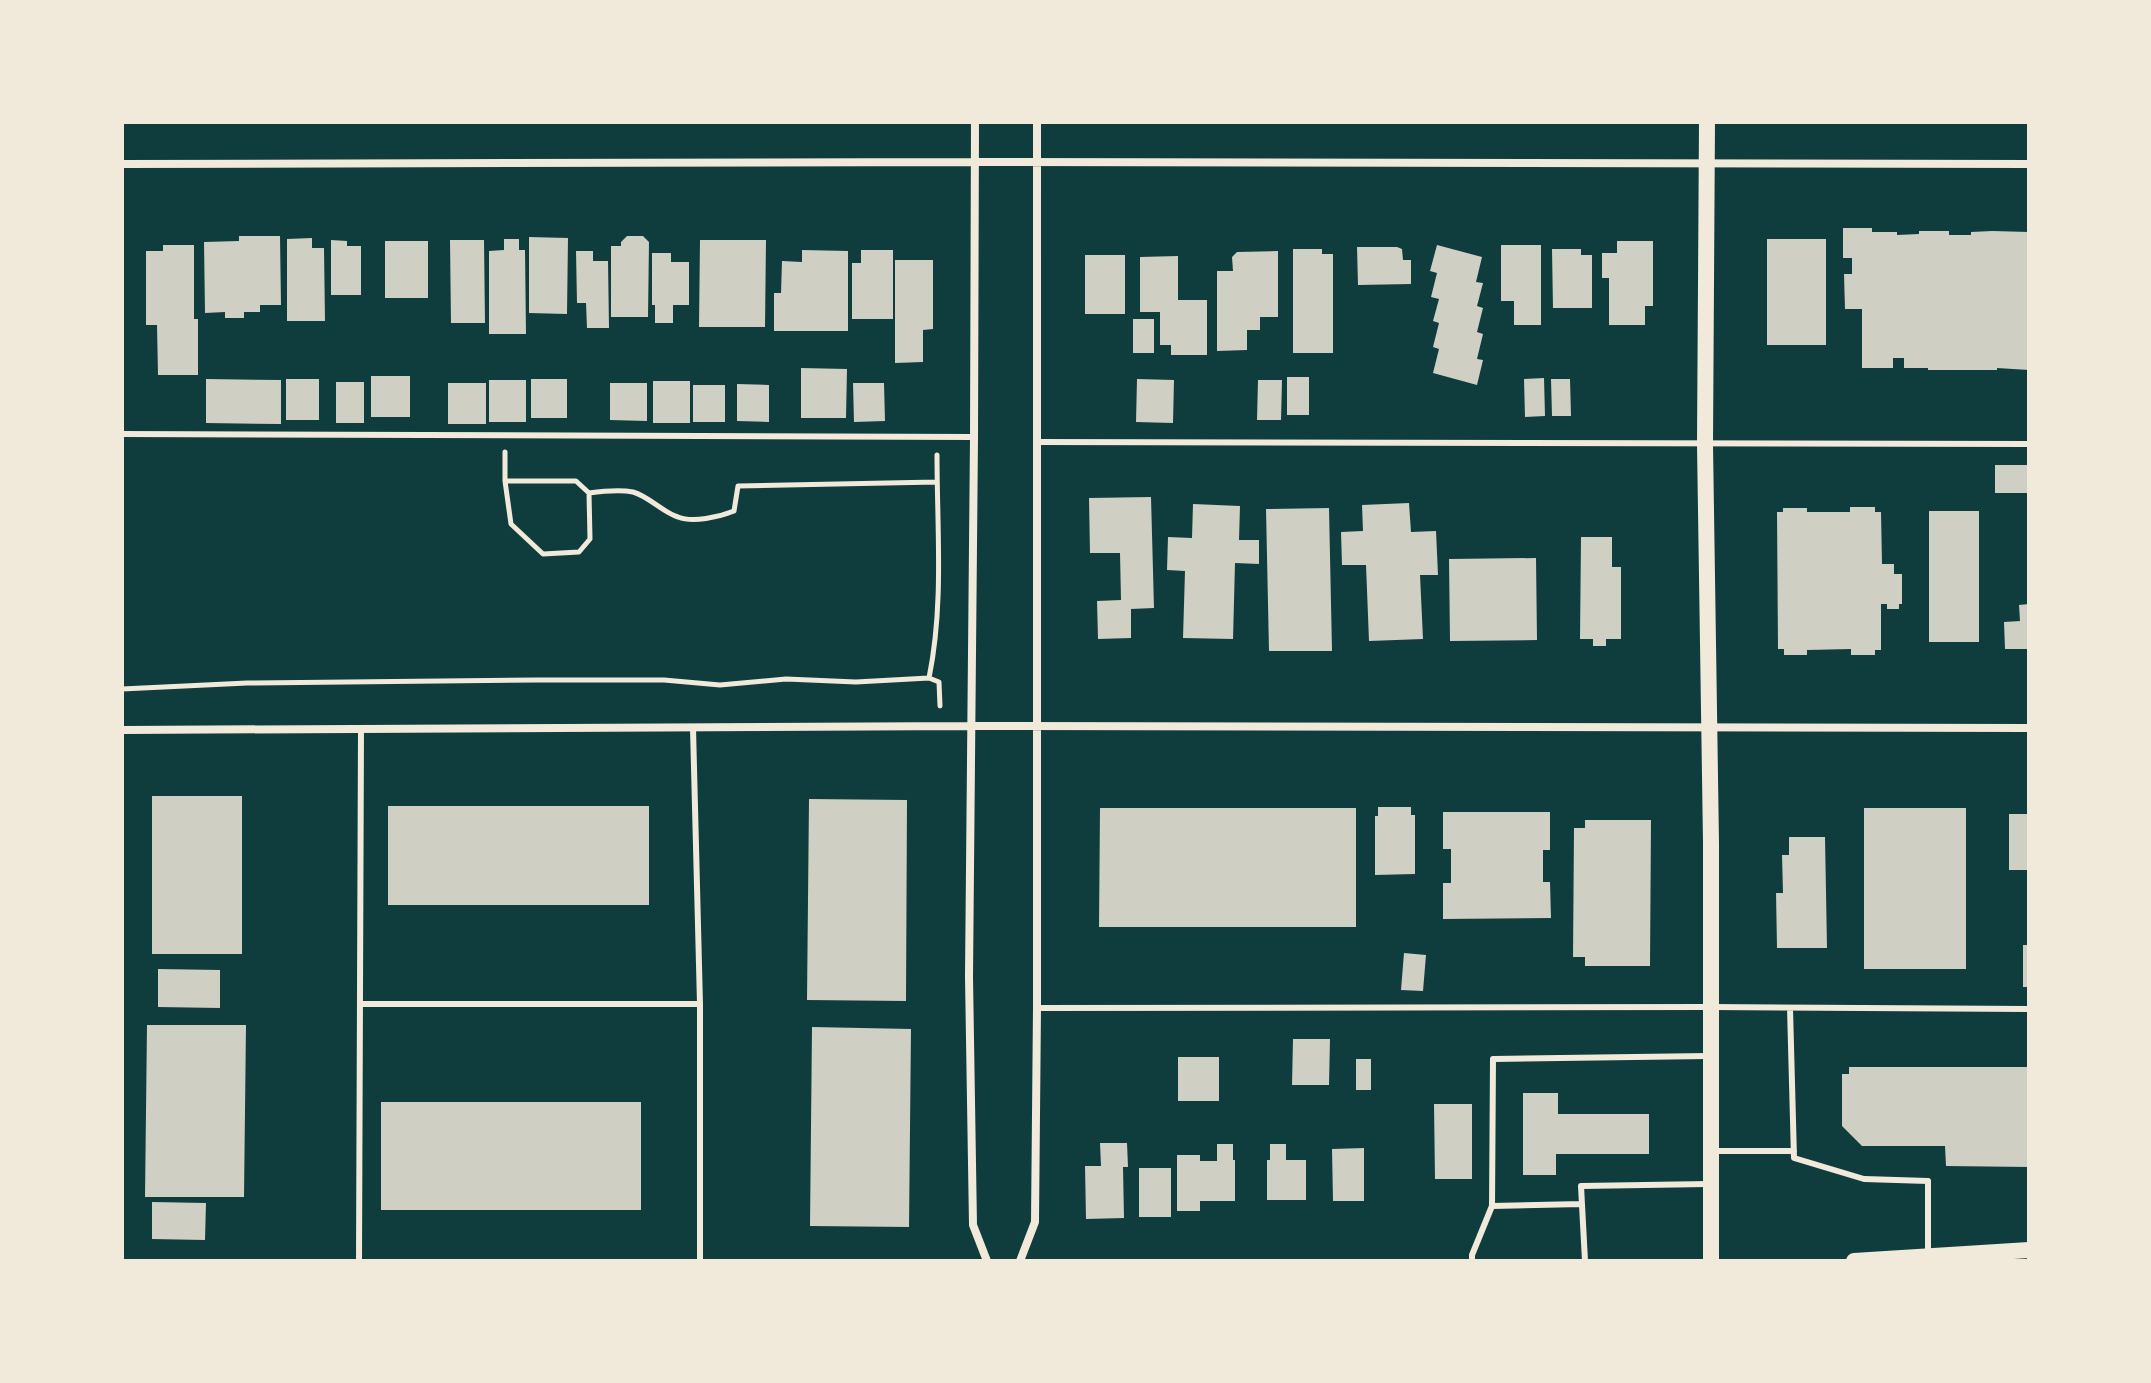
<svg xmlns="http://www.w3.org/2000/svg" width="2151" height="1383" font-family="'Alegreya Sans',sans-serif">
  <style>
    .building { fill: #cfcfc3 }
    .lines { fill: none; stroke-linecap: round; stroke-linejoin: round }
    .path { stroke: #f1e9da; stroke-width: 5 }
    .service { stroke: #f1e9da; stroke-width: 6 }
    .minor { stroke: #f1e9da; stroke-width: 8 }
    .secondary { stroke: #f1e9da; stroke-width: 16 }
  </style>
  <rect width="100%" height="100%" fill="#0f3d3e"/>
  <!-- building -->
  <path class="building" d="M1843,228h29v4h25v3l22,-1v-3h30v4h22v-3l21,-1 37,1v138l-32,-2v2h-69v-2h-24v-10h-11v10h-31v-59h-17l-1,-35h8v-16h-9z
    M239,236h41l1,69h-21v7h-16v6h-19v-6l-20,1 -1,-71 35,-1z
    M627,236h16l6,6 -1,75h-37v-71h10v-4z
    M529,237l39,1 -1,76 -38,-1z
    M312,238v10h12l1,73h-38v-82z
    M504,239h15v11h6l1,84h-37v-83l15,-1z
    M1767,239h59v106h-59z
    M331,240l16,1v5h14v49h-30z
    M450,240h34l1,83h-34z
    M700,240h66l-1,87h-66z
    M385,241h43v57h-43z
    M1617,241h36v65h-8v19h-36v-47h-7v-25h15z
    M163,245h31v74h4v56h-40l-1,-50h-11v-74h17z
    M1437,245l45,12 -6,25 7,1 -6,23 6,2 -6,24 6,2 -6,25 6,1 -6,25 -44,-12 6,-24 -6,-2 6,-24 -6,-2 6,-22 -8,-2 6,-24 -7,-2z
    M1501,245h40v80h-27v-24h-13z
    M1357,247h40l5,2 1,11h8v24l-53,1z
    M1293,249h29v5h11v99h-40z
    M1552,249h29v6h11v53h-39z
    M802,250l46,1v80h-74v-38h7l1,-32 20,1z
    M861,250h32v69h-41v-56h9z
    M576,251h17v10h15l1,67h-22l-1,-25h-9z
    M1278,251v66h-18v13h-13v20l-30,1v-80h16l-1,-14 5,-5z
    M652,253h19v9h18v43h-16v18h-18v-18h-3z
    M1085,255h40v59h-40z
    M1178,256v44h29v55h-36v-10h-11v-33h-20v-55z
    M895,260h38v69l-10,1v32l-28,1z
    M1133,319h21v34h-21z
    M801,368l46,1 -1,49h-45z
    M371,376h39v41h-39z
    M1287,377h22v38h-22z
    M1544,378l1,38 -20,1 -1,-38z
    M206,379l75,1v44l-75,-1z
    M286,379h33v41h-33z
    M531,379h36v39h-36z
    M1137,379l37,1 -1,43 -37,-1z
    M1551,379h19l1,37h-19z
    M489,380h37v42h-37z
    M1258,380h24l-1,40h-24z
    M653,381h37v42h-37z
    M336,382h28v41h-28z
    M448,383h38v41h-38z
    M610,383h37v38l-37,-1z
    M853,383h31l1,38 -31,1z
    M737,384l32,1v37l-32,-1z
    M693,385h32v37h-32z
    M1995,465h34v28h-34z
    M1151,497l3,111 -23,1v29l-33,1 -1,-38 24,-1 -1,-47h-30l-1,-55z
    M1409,503l2,29 25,-1 2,44h-18l3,64 -54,2 -3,-76h-24l-1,-33 22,-1 -1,-26z
    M1193,504l47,2 -1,34h20v24l-24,-1 -2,76 -50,-1 2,-67 -18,-1 1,-33 24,1z
    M1850,507h25v5h6l1,52h12v10h8v30h-3v5h-12v-5h-6v46h-6v5h-24v-6l-44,1v5h-23v-6h-6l-1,-137h6v-4h24v4h43z
    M1329,508l3,143h-63l-3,-142z
    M1929,511h50v131h-50z
    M1581,537h31v30h9v72h-15v7h-13v-7h-13z
    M1536,558l1,82 -87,1 -1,-82z
    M2029,604v45h-24l-1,-27 16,-1 -1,-16z
    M152,796h90v158h-90z
    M809,799l98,1 -1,201 -99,-1z
    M388,806h261v99h-261z
    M1378,807h33v8h4v59l-40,1v-59h3z
    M1100,808h256v119h-257z
    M1864,808h102v161h-102z
    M1443,812h107v38h-7v32h7l1,36 -108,1v-36h8v-34h-8z
    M2009,814h20v56h-20z
    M1585,820h66l-1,146h-65v-9h-12l1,-129h11z
    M1789,837h36l2,111h-50l-1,-55h7l-1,-38h7z
    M2023,945h6v42h-6z
    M1404,953l22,2 -3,36 -22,-1z
    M158,969l62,1v38l-62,-1z
    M147,1025h99l-2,172h-99z
    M812,1027l99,2 -2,198 -99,-1z
    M1293,1039h37l-1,46h-37z
    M1178,1057h41v44h-41z
    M1356,1059h15v31h-15z
    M1849,1067h180v100l-83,-1 -1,-20h-83l-20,-20v-52h7z
    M1523,1093h35v21h91v40h-93v21h-33z
    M381,1102h260v108h-260z
    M1434,1104h38v75h-37z
    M1100,1143h27l1,24h-5l1,51 -38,1 -1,-53h16z
    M1217,1144h16v16h2v41h-35v10h-23v-56h23v6h17z
    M1270,1144h16v16h20v40h-39v-40h3z
    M1364,1148v53h-31l-1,-52z
    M1139,1168h32v49h-32z
    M152,1202l54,1 -1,37 -53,-1z"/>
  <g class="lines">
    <!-- path -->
    <path class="path" d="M505,452v29h71l13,12
      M505,481l6,43 32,30 36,-2 11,-13 -1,-46c14,-2 30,-4 44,-1 17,5 29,20 45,25 15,6 41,0 56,-6l4,-25 199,-4
      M929,678c15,-73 8,-149 8,-223
      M122,689l125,-6 290,-3h127l56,5 66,-6 70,3 73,-4 10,4 1,24"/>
    <!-- service -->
    <path class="service" d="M122,434l852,3
      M1037,442l992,2
      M693,728l7,276v257
      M361,1004h339
      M1037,1008l673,-1 319,2
      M1790,1008l4,150 70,21 64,2v73
      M1711,1151h83
      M1492,1206l90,-2
      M359,1261l2,-533
      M1472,1261v-6l20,-49 1,-147 215,-3
      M1585,1261l-4,-75 127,-2"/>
    <!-- minor -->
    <path class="minor" d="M975,122l-1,315 -5,540 4,248 14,36
      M122,164l853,-2 1054,2
      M122,730l849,-4 1058,2
      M1020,1261l15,-39 2,-214v-886"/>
    <!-- secondary -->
    <path class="secondary" d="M1707,122l-2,322 6,399v418
      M1854,1261l175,-11"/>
  </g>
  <!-- border -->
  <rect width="2151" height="1383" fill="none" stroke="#f1e9da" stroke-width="248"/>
</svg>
